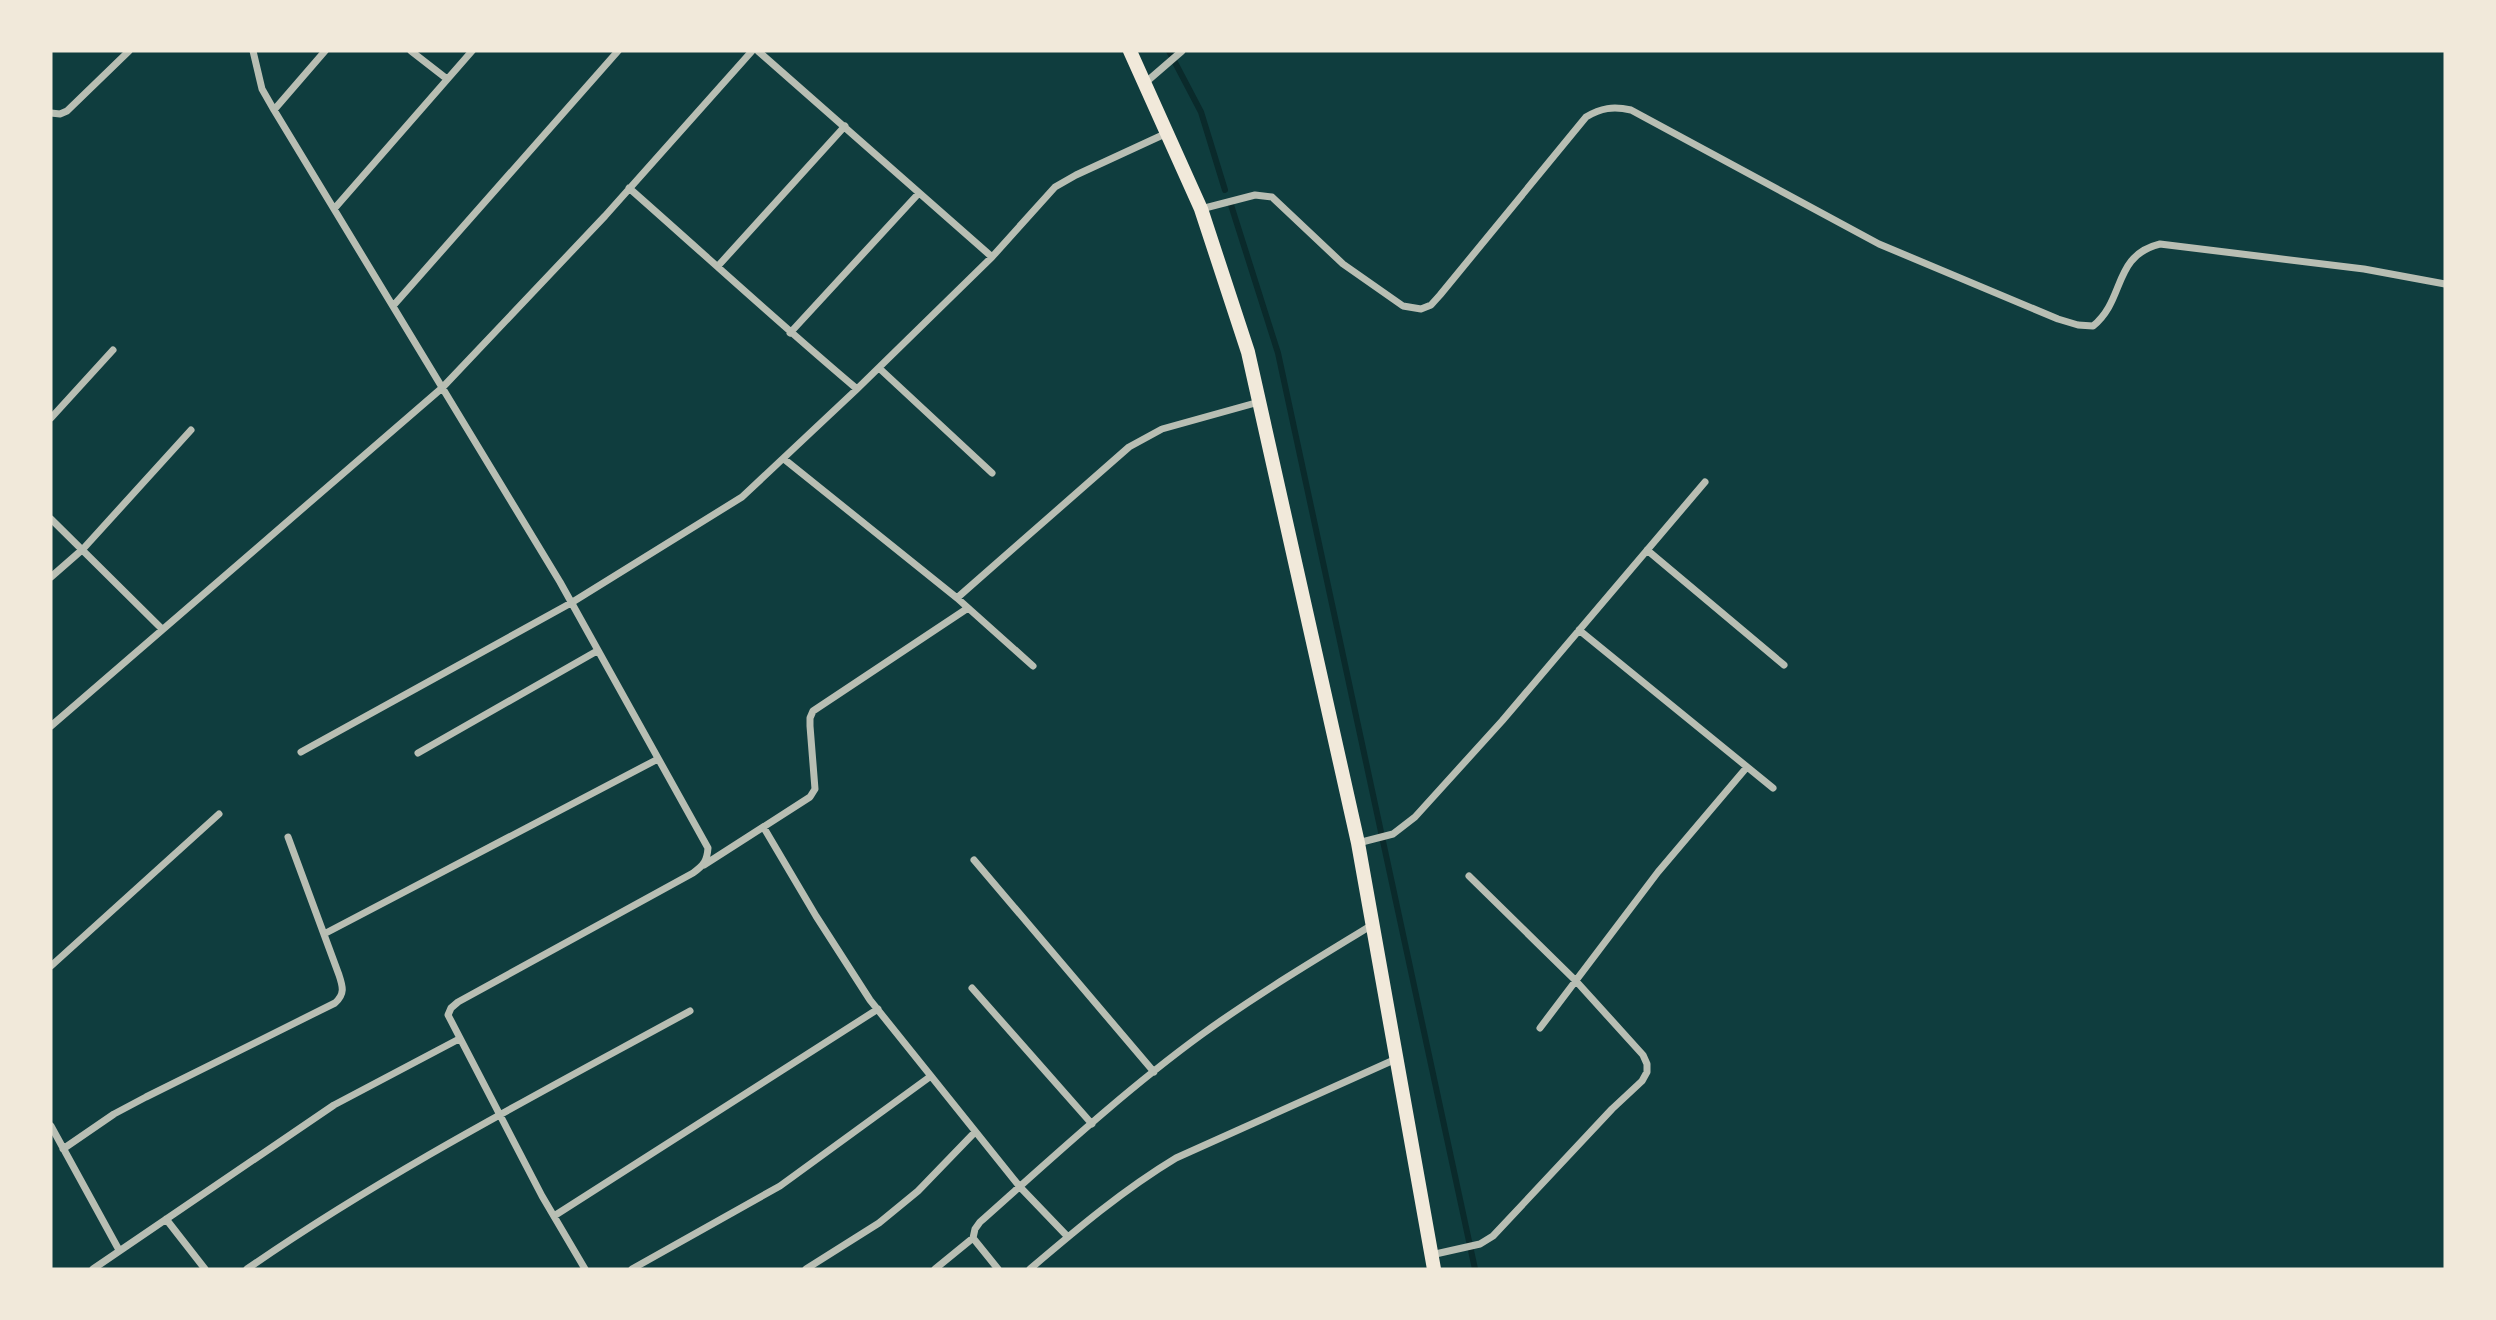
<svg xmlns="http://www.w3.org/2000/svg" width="2496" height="1320" font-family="'Noto Sans',sans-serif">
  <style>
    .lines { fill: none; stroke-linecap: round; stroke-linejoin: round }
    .stream { stroke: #0a2a2b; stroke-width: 6 }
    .minor { stroke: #b8beb3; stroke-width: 7 }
    .secondary { stroke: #f1e9da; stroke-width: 14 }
  </style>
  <rect width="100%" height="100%" fill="#0f3d3e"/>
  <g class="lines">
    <!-- stream -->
    <path class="stream" d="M1169,51l32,61 24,78
      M1231,205l47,148 197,916"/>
    <!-- minor -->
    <path class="minor" d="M253,51l9,38 12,21 286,472 148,266c-1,13 -4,17 -15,25l-235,129 -7,6 -3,7 94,181 43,73
      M411,51l36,28
      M758,51l234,206
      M1145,83l37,-32
      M274,110l51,-59
      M51,113l9,1 7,-3 62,-60
      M629,188c76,67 151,136 228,201
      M334,209l138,-158
      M1201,209l54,-14 17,2 71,67 60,42 18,3 10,-4 9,-10 146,-178c15,-9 27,-11 45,-7l248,134 179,75 20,6 15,1c33,-27 19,-70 67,-82l204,25 81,15
      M718,266l127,-140
      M393,306l225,-255
      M790,333l129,-140
      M879,368l113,105
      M51,418l62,-68
      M784,459l173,139 76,68
      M51,519l111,110
      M1647,550l137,115
      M51,577l32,-28 108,-119
      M957,598l172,-151 33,-18 97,-27
      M1579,630l194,158
      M51,726l391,-338 163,-172 147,-165
      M301,752l270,-149 171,-106 115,-108 135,-132 63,-70 21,-12 91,-42
      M418,753l179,-102
      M764,828l52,88 54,84 150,187 48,50
      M1358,843l35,-9 22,-17 87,-96 203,-239
      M974,860l180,212
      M704,865l106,-68 5,-8 -5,-63v-8l3,-7 155,-103
      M324,934l334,-175
      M51,966l168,-152
      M972,988l120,136
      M1540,1028l118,-156 89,-105
      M51,1126l68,124
      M63,1149l51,-35 32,-17 189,-94c10,-9 8,-16 4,-28l-51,-138
      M554,1216l324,-207
      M166,1219l39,50
      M1431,1255l49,-11 13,-8 119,-127 30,-28 5,-9v-8l-4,-9 -67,-74 -107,-105
      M93,1269l241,-164 125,-66
      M247,1269c140,-97 293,-176 443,-258
      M632,1269l148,-83 151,-110
      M806,1269l73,-46 39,-32 57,-59
      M935,1269l38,-31
      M998,1269l-25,-31 2,-9 5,-7c72,-64 143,-130 221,-187 55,-40 114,-75 171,-110
      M1030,1269c47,-40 93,-79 146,-111l220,-99"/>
    <!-- secondary -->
    <path class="secondary" d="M1130,51l71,158 47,143 110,491 76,426"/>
  </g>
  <!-- border -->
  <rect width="2496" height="1320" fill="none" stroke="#f1e9da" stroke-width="105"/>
</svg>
